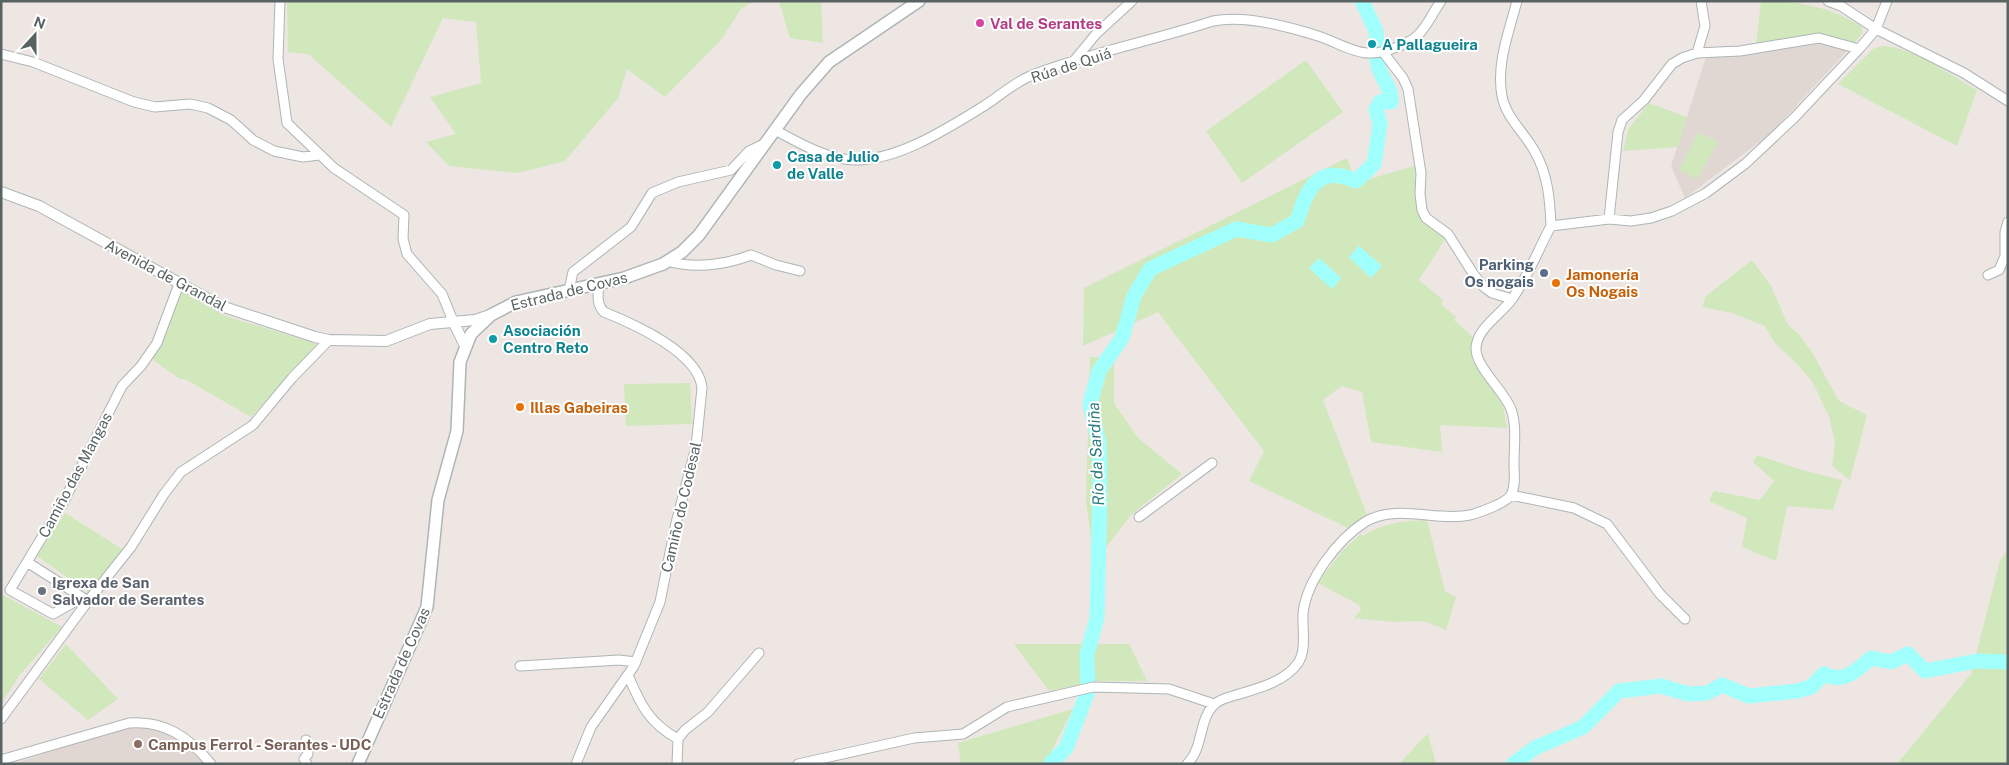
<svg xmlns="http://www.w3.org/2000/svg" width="2009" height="765" font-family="'Public Sans',sans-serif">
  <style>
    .education { fill: #e0d7d3 }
    .green { fill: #d1e8bd }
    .water { fill: #a1fffc }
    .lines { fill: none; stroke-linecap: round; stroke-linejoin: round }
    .river { stroke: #a1fffc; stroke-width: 15 }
    .minor-casing { stroke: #aeb5b6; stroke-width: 11 }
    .tertiary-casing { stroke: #aeb5b6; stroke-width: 12 }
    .secondary-casing { stroke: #adb5b7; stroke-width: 14 }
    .minor { stroke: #fff; stroke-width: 9 }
    .tertiary { stroke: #fff; stroke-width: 10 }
    .secondary { stroke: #fff; stroke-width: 11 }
    .hotel-dot { fill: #d1479c; stroke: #fff; stroke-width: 2 }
    .culture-dot { fill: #0f9aa8; stroke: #fff; stroke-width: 2 }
    .service-dot { fill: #5c6f8a; stroke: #fff; stroke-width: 2 }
    .food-dot { fill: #e8710a; stroke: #fff; stroke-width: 2 }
    .worship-dot { fill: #6b7280; stroke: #fff; stroke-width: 2 }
    .education-dot { fill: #8d6e63; stroke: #fff; stroke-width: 2 }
    .labels { text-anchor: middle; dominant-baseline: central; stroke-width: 4; stroke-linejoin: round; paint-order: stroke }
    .hotel-label { font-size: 15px; font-weight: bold; fill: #b23c85; stroke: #fff; text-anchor: start }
    .culture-label { font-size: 15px; font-weight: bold; fill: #0d838f; stroke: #fff; text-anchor: start }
    .street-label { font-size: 15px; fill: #5a6364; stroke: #fff }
    .service-label { font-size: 15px; font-weight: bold; fill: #4e5e75; stroke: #fff; text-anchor: end }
    .food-label { font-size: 15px; font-weight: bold; fill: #c56008; stroke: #fff; text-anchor: start }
    .worship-label { font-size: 15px; font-weight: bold; fill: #5b616d; stroke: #fff; text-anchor: start }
    .education-label { font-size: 15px; font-weight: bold; fill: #785e54; stroke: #fff; text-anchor: start }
    .water-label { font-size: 16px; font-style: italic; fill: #2b7c80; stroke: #fff }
  </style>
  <rect width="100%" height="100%" fill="#eee6e2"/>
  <!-- education -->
  <path class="education" d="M1817,41l32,8 -79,85 -85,64 -14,-32 35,-109z
    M128,726l36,4 19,8 21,26h-192z"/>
  <!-- green -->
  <path class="green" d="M287,1h467l-13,8 -20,31 -56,57 -38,-28 -9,29 -53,63 -47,12 -69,-7 -23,-24 30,-8 -26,-37 51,-14 -5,-61 -33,-4 -52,109 -83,-73 -20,-2z
    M779,1h42l2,42 -33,-5z
    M1761,1c37,0 68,5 100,25l2,6 -9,12 -36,-9 -62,9z
    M1882,46c29,0 70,30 95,44l-20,56 -119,-62 35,-35z
    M1306,60l37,52 -101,71 -36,-52z
    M1649,103l38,14 -9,30 -55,4 6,-23z
    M1699,132l19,10 -21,37 -18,-9z
    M1347,158l9,25 61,-18 1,41 29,30 -28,44 25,21 -3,3 15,13 -2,3 19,17 -1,23 30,40 5,28 -67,-3 2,27 -71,-10 -9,-50 -20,-6 -19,14 44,115 -19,13 -99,-47 15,-30 -106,-139 -75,34 1,-58z
    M1752,260l19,26 17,39 11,9 14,20 26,47 28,14 -17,65 -18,-14 3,-22 -6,-28 -16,-33 -14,-17 -24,-23 -10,-17 -33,-13 -30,-6 4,-11z
    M181,291l42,24 94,29 -66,73 -66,-38h-5l-27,-19z
    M1090,357h24v46l24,35 44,36 -51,41 -37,48 -8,-62z
    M690,383l2,41 -66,2 -2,-42z
    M1757,455l45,15 40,10 -9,30 -46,-4 -11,55 -34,-14 5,-29 -38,-17 5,-10 46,9 14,-19 -21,-19z
    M65,513l57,36 -33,44 -52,-37z
    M1427,520l18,71 11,6 -10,33 -22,-9 -32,1 -38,-4 7,-8 -2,-5 -41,-22 24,-32 19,-17 2,2c19,-13 41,-15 64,-16z
    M2008,549v215h-111l74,-90 29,-113z
    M3,595l59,32 -43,49 -18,28v-106z
    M66,644l52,55 -30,21 -49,-41z
    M1014,644h115l18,37h-48l-50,10z
    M1073,709l-28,55h-84l-3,-21z
    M1428,733l8,31h-37z"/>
  <!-- water -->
  <path class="water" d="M1359,246l23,20 -11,12 -22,-21z
    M1319,258l22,20 -9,11 -23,-21z"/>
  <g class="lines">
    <!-- river -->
    <path class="river" d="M1362,1l14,30 1,14
      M1050,764l16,-16 22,-57 -1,-37 10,-36 3,-126 -1,-49 -9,-39 9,-33 23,-33 12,-42 16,-27 86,-40 36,6 25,-14c10,-31 20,-58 59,-40l18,-17 6,-40 -4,-14 4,-8h11c2,-15 -13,-26 -14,-42
      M1513,764l22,-16 48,-21 36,-36 42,-5 27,8 19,-1 15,-8 27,11 48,-5 14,-4 13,-13c20,10 32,-3 47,-16l20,4 17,-8 17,17 52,-10 31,1"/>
    <defs>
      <path id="minor" d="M280,1l-2,58 9,64 47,45 70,47 -1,24 4,15 35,40 11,27
        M1517,1c-8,31 -21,63 -15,95 4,22 23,37 33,56 13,23 15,48 16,74
        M1828,1l13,5 35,23 88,44 44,28
        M1383,52l20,26 5,11 13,84 -1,21 2,16 4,8 22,16 26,41 10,12 8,6 20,6
        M1697,53l8,-27 -4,-25
        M1,54l32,8 101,40 21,5 35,-3 18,4 23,12 22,20 21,11 29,6 16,-2
        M1073,62l23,-28 36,-33
        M775,130c24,13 53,30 81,30 43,0 92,-32 128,-54 16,-10 33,-26 51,-32 58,-22 120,-34 178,-53 32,-6 74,5 105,15 30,10 45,26 79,11 7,-3 15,-6 20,-11 10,-9 16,-24 24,-35
        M1609,219l9,-87 4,-12 22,-20 28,-36 10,-6 15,-5 43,-2 79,-13 40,11
        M667,261c27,8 58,4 84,-6l25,10 24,6
        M1988,275l11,-5 6,-14v-24l3,-10
        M569,290l4,-18 58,-45 21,-34 26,-11 53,-12 18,-19 17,-8
        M1511,495l63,13 33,16 53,70 25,25
        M1139,517l73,-54
        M27,562l61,39
        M88,601h-12l-23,13 -43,-24 54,-89 58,-115 19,-20 16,-23 22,-59
        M520,666l99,-6 17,2
        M628,675c12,29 21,48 50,64
        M1,719l87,-118 43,-54 33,-53 17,-22 72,-47 39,-47 37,-38
        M306,740l2,14 -4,5 3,5
        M1,760l128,-37c35,-3 60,14 82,41
        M576,764l15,-37 43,-61 26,-64 16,-79 20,-76 6,-59c-3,-35 -68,-64 -98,-76 -8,-8 -6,-18 -5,-29
        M677,764l1,-25 7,-9 23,-18 51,-59
        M798,764l116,-26 49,-4 44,-27 86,-20 76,2 45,15
        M1187,764c17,-16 11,-45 28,-60 5,-5 14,-7 21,-9 20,-6 49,-13 62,-32 9,-13 4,-35 5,-50 4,-33 34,-73 62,-91 31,-19 72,0 105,-7 8,-2 18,-6 25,-9 6,-3 13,-6 16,-11 5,-9 3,-22 3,-31 0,-18 3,-38 -3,-55 -7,-18 -35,-42 -35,-60 0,-21 26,-35 36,-50 16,-22 26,-49 39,-73l58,-7 22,2 20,-3 21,-7 34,-18 39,-29 50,-47 64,-68 17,-20 11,-28"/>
      <path id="tertiary" d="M1,192l38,14 182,100 94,31 14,3 57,1 44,-17 45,-4 15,-5
        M453,321l12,25"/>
      <path id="secondary" d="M358,764l69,-157 11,-107 19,-69 3,-69 11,-28 20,-19 25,-13 108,-24 39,-14 19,-12 17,-17 102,-141 28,-32 90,-61"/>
    </defs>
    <!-- minor casing -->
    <use href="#minor" class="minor-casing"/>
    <!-- tertiary casing -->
    <use href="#tertiary" class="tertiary-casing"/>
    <!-- secondary casing -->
    <use href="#secondary" class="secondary-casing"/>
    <!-- minor -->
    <use href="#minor" class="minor"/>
    <!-- tertiary -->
    <use href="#tertiary" class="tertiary"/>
    <!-- secondary -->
    <use href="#secondary" class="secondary"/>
  </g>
  <!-- markers -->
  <circle class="hotel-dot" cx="980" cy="23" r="5"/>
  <g class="culture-dot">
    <circle cx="1372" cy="44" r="5"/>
    <circle cx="777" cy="165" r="5"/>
    <circle cx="493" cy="339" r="5"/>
  </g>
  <circle class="service-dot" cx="1544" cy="273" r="5"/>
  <g class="food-dot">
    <circle cx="1556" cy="283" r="5"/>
    <circle cx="520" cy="407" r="5"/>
  </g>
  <circle class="worship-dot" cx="42" cy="591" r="5"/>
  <circle class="education-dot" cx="138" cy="744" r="5"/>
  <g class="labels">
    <!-- hotel labels -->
    <g class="hotel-label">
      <text x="990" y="23">Val de Serantes</text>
    </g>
    <!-- culture labels -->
    <g class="culture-label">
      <text x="1382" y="44">A Pallagueira</text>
      <text x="787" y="156">Casa de Julio<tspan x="787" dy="17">de Valle</tspan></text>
      <text x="503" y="330">Asociación<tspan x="503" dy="17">Centro Reto</tspan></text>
    </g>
    <!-- street labels -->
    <g class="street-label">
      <text transform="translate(1071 65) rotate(-18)">Rúa de Quiá</text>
      <text transform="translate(166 275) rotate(28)">Avenida de Grandal</text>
      <text transform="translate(569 291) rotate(-14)">Estrada de Covas</text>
      <text transform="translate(75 475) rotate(-62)">Camiño das Mangas</text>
      <text transform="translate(681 507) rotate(-77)">Camiño do Codesal</text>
      <text transform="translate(401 663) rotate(-66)">Estrada de Covas</text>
    </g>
    <!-- service labels -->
    <g class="service-label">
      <text x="1534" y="264">Parking<tspan x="1534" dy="17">Os nogais</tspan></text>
    </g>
    <!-- food labels -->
    <g class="food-label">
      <text x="1566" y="274">Jamonería<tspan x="1566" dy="17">Os Nogais</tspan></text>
      <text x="530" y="407">Illas Gabeiras</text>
    </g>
    <!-- worship labels -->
    <g class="worship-label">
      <text x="52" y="582">Igrexa de San<tspan x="52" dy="17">Salvador de Serantes</tspan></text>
    </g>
    <!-- education labels -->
    <g class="education-label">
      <text x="148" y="744">Campus Ferrol - Serantes - UDC</text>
    </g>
    <!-- water labels -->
    <g class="water-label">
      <text transform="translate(1096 454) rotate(-93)">Río da Sardiña</text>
    </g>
  </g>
  <!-- border -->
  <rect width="2009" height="765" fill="none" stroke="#5a6364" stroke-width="5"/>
  <!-- north arrow -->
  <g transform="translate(35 35) rotate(21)" stroke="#ffffff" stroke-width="4" paint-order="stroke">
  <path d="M0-4L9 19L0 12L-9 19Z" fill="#5a6364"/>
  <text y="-8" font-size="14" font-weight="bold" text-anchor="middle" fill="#5a6364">N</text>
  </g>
</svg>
